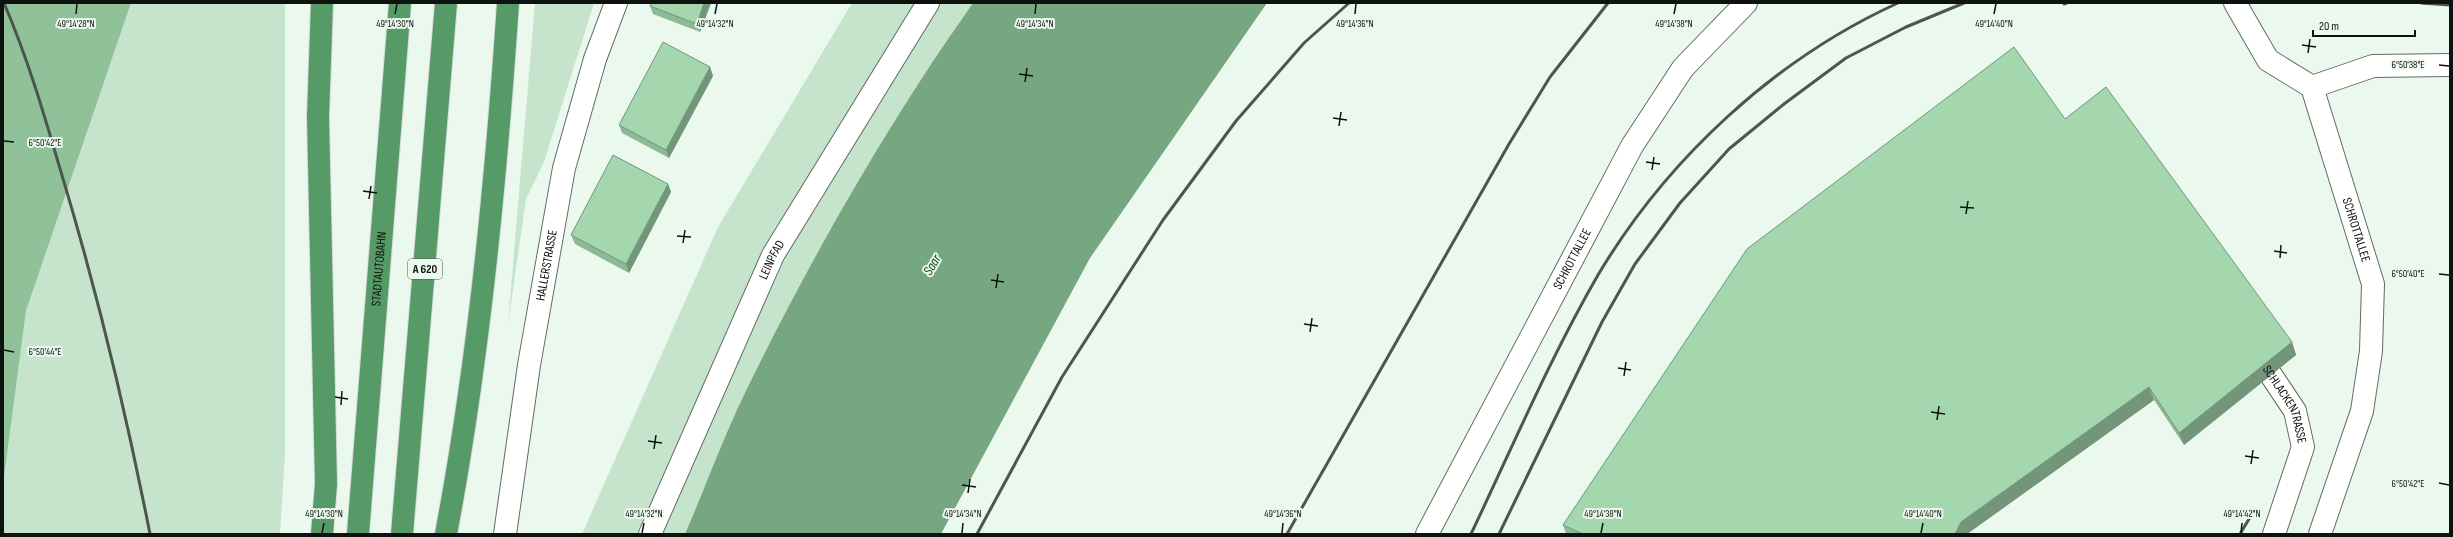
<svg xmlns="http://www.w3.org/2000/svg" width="2453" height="537" font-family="'Sofia Sans Condensed',sans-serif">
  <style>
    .green { fill: #c5e4cb }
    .forest { fill: #90c29a }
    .water { fill: #76a780 }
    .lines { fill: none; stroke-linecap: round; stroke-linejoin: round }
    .minor-casing { stroke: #616c63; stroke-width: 24 }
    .highway-casing { stroke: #d8d9d9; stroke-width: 24 }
    .minor { stroke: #fff; stroke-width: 22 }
    .highway { stroke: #569b67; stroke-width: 22 }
    .rail { stroke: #4d554f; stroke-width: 3 }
    .wall { fill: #8db996 }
    .shaded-wall { fill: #73967a }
    .building { fill: #a4d7ae; stroke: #73967a }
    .ticks { fill: none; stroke: #0e130f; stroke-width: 1.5 }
    .labels { text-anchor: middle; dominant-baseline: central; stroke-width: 4; stroke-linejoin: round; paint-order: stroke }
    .shield { fill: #ebf8ed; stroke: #505852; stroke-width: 1 }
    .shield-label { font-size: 12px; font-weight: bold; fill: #0e130f }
    .street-label { font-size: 13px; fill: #0e130f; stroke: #ebf8ed }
    .water-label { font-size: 14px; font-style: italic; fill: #0a441f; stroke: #ebf8ed }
    .ticks-label { font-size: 10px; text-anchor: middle; fill: #0e130f; stroke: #ebf8ed; stroke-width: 4; stroke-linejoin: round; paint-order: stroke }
  </style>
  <rect width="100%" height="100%" fill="#ebf8ed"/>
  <!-- green -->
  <path class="green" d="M131,3h154v451l-5,80h-277v-49l23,-174z
    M535,3h59l-50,159 -18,37 -18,125z
    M852,3h121l-22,31 -208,363 -58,137h-103l136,-307z"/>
  <!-- forest -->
  <path class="forest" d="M3,3h128l-105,308 -23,174z"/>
  <!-- water -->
  <path class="water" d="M973,3h294l-177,255 -149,276h-256c20,-46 37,-93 58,-137 66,-136 143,-271 230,-394z"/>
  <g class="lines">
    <defs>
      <g id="minor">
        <path id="s1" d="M2235,3l33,57 44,27 61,197 -2,67 -9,60 -42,123"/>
        <path d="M2312,87l61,-21 77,-1"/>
        <path id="s2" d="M2255,351l40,60 8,36 -29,87"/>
        <path id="s3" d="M505,534l24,-169 35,-197 31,-109 21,-56"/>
        <path id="s4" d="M650,534l123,-279 155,-252"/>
        <path id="s5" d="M1427,534l205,-388 51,-78 63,-65"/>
      </g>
      <g id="highway">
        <path d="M322,534l4,-50 -8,-367 4,-114"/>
        <path id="s6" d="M358,534l42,-531"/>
        <path d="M402,534l44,-531"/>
        <path d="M446,534c33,-175 50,-354 62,-531"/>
      </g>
    </defs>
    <!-- minor casing -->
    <use href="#minor" class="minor-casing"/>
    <!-- highway casing -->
    <use href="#highway" class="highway-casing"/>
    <!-- minor -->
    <use href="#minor" class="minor"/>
    <!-- highway -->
    <use href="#highway" class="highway"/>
    <!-- rail -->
    <path class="rail" d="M4,3c24,56 40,111 57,169 36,119 65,240 89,362
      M2421,3l29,2
      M2064,4l3,-1
      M977,534l85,-157 101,-157 73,-99 68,-78 45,-40
      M1287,534l222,-390 41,-67 58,-74
      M1471,534c41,-86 79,-176 127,-259 69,-116 177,-216 300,-272
      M1499,534l103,-212 33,-58 45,-61 49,-54 55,-45 62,-46 60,-31 58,-24
      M2240,534l12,-20"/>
  </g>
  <!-- wall -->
  <path class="wall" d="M651,3h60l-11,29 -47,-18 -3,-8z
    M710,67l3,9 -44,82 -47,-25 -3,-8z
    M2065,119l227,223 4,13 -112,90 -30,-45 -187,134h-401l-3,-9z
    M668,184l3,8 -42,81 -54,-29 -4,-9z"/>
  <!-- shaded-wall -->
  <path class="shaded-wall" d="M704,3h7l-11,29 -3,-8z
    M710,67l3,9 -44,82 -3,-8z
    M668,184l3,8 -42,81 -3,-9z
    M2292,342l4,13 -112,90 -5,-12z
    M2149,387l5,13 -187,134h-12l6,-12z"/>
  <!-- building -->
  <path class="building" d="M651,3h53l-7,21 -47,-18z
    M663,42l47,25 -44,83 -47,-25z
    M2014,47l51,72 41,-32 186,255 -113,91 -30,-46 -188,135 -6,12h-372l-20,-9 184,-276z
    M613,155l55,29 -42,80 -55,-29z"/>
  <!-- ticks -->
  <path class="ticks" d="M76,14l1,-10M395,14l2,-10M715,14l2,-10M1035,14l1,-10M1355,14l1,-10M1674,14l2,-10M1994,14l2,-10M2302,45l14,2M2308,53l2,-14M2439,65l10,1M1019,74l14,2M1025,82l2,-14M1333,118l14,2M1339,126l2,-14M4,141l10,1M1646,162l14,2M1652,170l2,-13M363,191l14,2M369,199l2,-13M1960,207l14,1M1966,214l2,-13M677,236l14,1M683,243l2,-13M2274,251l13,2M2280,258l1,-13M2439,274l10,1M991,280l13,2M996,288l2,-14M1304,324l14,2M1310,332l2,-14M4,350l10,2M1618,368l13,2M1624,376l2,-14M335,397l13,2M341,405l1,-14M1931,412l14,2M1937,420l2,-14M648,441l14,2M654,449l2,-14M2245,456l14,2M2251,464l2,-14M2439,483l10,2M962,485l14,2M968,493l2,-14M322,533l2,-10M642,533l2,-10M962,533l1,-10M1282,533l1,-10M1601,533l2,-10M1921,533l2,-10M2241,533l1,-10"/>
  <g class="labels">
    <!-- shield labels -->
    <rect class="shield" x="408" y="259" width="34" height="20" rx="3"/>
    <g class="shield-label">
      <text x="425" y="269">A 620</text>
    </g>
    <!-- street labels -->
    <g class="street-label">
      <text stroke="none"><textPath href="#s1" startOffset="267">SCHROTTALLEE</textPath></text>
      <text stroke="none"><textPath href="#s5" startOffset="311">SCHROTTALLEE</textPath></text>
      <text stroke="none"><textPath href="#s4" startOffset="300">LEINPFAD</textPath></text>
      <text stroke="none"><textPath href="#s3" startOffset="272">HALLERSTRASSE</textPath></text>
      <text stroke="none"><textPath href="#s6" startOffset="266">STADTAUTOBAHN</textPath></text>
      <text stroke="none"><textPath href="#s2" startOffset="62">SCHLACKENTRASSE</textPath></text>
    </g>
    <!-- water labels -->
    <g class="water-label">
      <text transform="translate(932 265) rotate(-59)">Saar</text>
    </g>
  </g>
  <g class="ticks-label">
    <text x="76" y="27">49°14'28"N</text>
    <text x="395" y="27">49°14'30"N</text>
    <text x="715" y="27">49°14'32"N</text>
    <text x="1035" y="27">49°14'34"N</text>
    <text x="1355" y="27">49°14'36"N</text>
    <text x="1674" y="27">49°14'38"N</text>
    <text x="1994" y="27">49°14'40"N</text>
    <text x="2408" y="68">6°50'38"E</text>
    <text x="45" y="146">6°50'42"E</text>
    <text x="2408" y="277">6°50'40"E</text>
    <text x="45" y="355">6°50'44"E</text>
    <text x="2408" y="487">6°50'42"E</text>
    <text x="324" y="517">49°14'30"N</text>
    <text x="644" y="517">49°14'32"N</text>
    <text x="963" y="517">49°14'34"N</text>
    <text x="1283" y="517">49°14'36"N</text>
    <text x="1603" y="517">49°14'38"N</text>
    <text x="1923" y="517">49°14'40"N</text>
    <text x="2242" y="517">49°14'42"N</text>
  </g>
  <!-- border -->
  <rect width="2453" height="537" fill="none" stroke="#0e130f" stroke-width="8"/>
  <!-- scale -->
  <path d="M2313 30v6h102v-6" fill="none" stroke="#0e130f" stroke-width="2"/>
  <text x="2319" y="30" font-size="12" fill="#0e130f" stroke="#ebf8ed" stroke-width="3" paint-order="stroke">20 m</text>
</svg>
